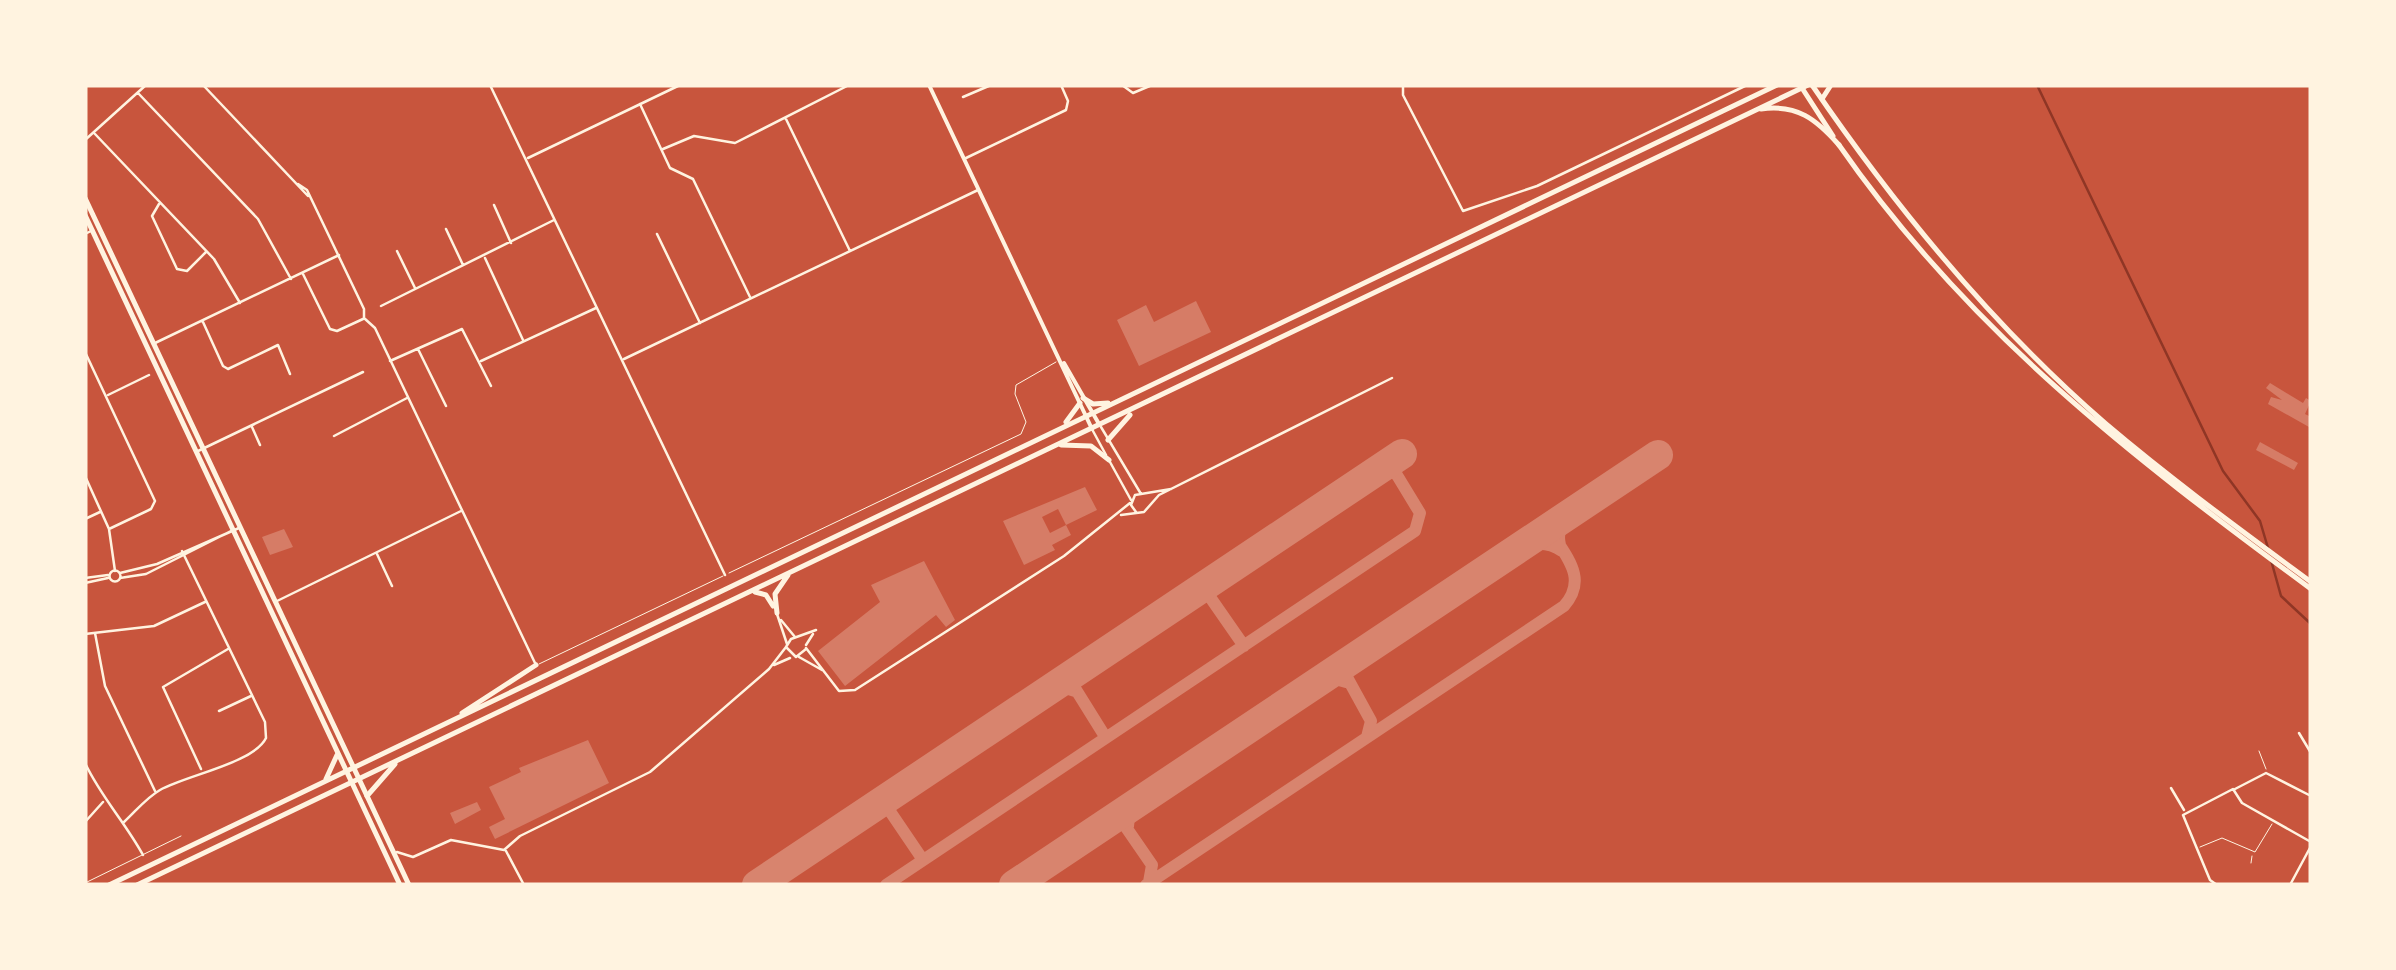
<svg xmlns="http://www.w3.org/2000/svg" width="2396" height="970" font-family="'IBM Plex Sans',sans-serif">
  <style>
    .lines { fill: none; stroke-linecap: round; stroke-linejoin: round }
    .stream { stroke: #8f3625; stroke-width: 2.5 }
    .taxiway { stroke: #d8846e; stroke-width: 12 }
    .runway { stroke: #d8846e; stroke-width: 30 }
    .building { fill: #d67c66; fill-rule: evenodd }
    .service { stroke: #fff3e0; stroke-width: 1 }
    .minor { stroke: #fff3e0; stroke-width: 2.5 }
    .tertiary { stroke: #fff3e0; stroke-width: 2.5 }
    .secondary { stroke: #fff3e0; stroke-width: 4 }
    .primary { stroke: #fff3e0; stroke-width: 5 }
    .trunk { stroke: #fff3e0; stroke-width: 5 }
  </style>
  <rect width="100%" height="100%" fill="#c8553d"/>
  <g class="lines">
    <!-- stream -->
    <path class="stream" d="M2037,85l186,386 37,50 8,27
      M2271,560l10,36 30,28"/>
    <!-- taxiway -->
    <path class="taxiway" d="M1352,487l28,-17 16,4
      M1560,545c-7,-29 24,-40 44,-54
      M1487,569c24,-15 47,-37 75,-18
      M1203,587l41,59
      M1096,659l-19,14 -4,12 33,53
      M1037,698l22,-12 16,5
      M1287,703l41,-26 18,5
      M1367,737l4,-16 -28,-51 44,-34
      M883,801l40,59
      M1128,826l2,-17 41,-29
      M1070,848l40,-27 11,-1 31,45 -3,17
      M886,885l529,-354 5,-18 -31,-51
      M1146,885l418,-279c22,-25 6,-45 -9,-68"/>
    <!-- runway -->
    <path class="runway" d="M757,885l645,-431
      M1014,885l644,-430"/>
  </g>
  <!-- building -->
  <path class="building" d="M1196,301l15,31 -72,34 -22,-46 29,-15 8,17z
    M2270,383l33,20 3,-5 5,3 -6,13 6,3 -2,10 -41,-23 3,-7 11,3 -16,-12z
    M2260,442l38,21 -4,7 -38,-20z
    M1085,487l12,23 -31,15 5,10 -19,10 3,5 -31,15 -21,-44zM1058,509l8,16 -16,8 -8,-16z
    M284,529l9,18 -23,8 -8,-18z
    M924,561l31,59 -9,7 -10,-12 -91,71 -27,-35 62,-49 -9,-17z
    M588,740l21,43 -114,56 -6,-12 16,-8 -16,-32 32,-15 -2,-4z
    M477,802l4,8 -26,14 -5,-11z"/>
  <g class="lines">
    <!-- service -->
    <path class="service" d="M729,573l292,-139 5,-12 -11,-28 1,-9 40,-23
      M539,664l184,-88
      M2259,751l7,18
      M2200,847l22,-9 33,14 17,-28
      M2251,863l1,-7
      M85,883l96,-47"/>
    <!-- minor -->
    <path class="minor" d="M203,85l105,111
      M490,85l235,490
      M1122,85l11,8 19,-8
      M1403,85v10l60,116 74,-25 210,-101
      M138,93l120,126 33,60
      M963,97l28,-12
      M640,104l30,64 23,11 57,118
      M786,119l64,132
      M95,134l119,125 26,44
      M85,140l61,-55
      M663,149l31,-13 41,7 114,-58
      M528,158l152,-73
      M966,158l100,-48 2,-9 -7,-16
      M298,184l9,6 57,119v9l11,10 160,335
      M159,204l-7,12 25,53 10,2 19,-19
      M494,205l17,38
      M446,229l17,36
      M85,234l8,-4
      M657,234l43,89
      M397,251l18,37
      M485,258l38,82
      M303,274l27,55 7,2 26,-12
      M381,306l173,-86
      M203,322l20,44 5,3 50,-24 12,29
      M153,344l186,-89
      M418,349l28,57
      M85,352l70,149 -4,8 -42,20
      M624,359l354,-169
      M390,361l72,-32 29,57
      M481,361l115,-53
      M108,395l41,-20
      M252,427l8,18
      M1101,427l40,67
      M1093,431l13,24
      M334,436l73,-38
      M196,452l167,-80
      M1110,462l21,38
      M85,476l24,53 6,42
      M1136,512l-5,-7 4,-10 36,-6
      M1121,515l23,-3 15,-17 233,-117
      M85,519l15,-7
      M377,554l15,32
      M275,602l186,-91
      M777,614l10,30
      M781,620l14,17
      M95,633l10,53 50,105
      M85,634l69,-8 51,-24
      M806,645l7,-11
      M806,648l33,43 16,-1 209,-134 66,-53
      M806,649l-10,8 -10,-10 5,-8 25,-9
      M799,657l23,13
      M774,665l16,-7
      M219,711l32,-15
      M2299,733l12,20
      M85,763c16,34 40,59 58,92
      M201,769l-38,-82 65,-38
      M2171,788l13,22
      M2235,789l31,-16 45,23
      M85,822l18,-20
      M124,822c12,-11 22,-24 36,-32 27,-15 94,-27 106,-52l-1,-16 -83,-171
      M506,851l18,34
      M397,852l16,5 38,-17 53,10 16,-14 130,-64 119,-103 17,-22
      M2217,885l-7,-5 -27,-65 50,-26 9,14 69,39
      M2290,885l21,-39"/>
    <!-- tertiary -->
    <path class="tertiary" d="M109.5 576a5.5 5.5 0 1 1 11 0a5.5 5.5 0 1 1-11 0Z
      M120,573l37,-9 82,-36
      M85,578l23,-3
      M120,578l26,-4 85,-43
      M85,583l23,-5"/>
    <!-- secondary -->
    <path class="secondary" d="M929,85l163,344
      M1064,363l35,61"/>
    <!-- primary -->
    <path class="primary" d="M1812,85c84,123 181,241 294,339 66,56 136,107 205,158
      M1802,88l31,48
      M1839,145c129,186 292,311 472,444
      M85,198l324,687
      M85,215l315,670"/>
    <!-- trunk -->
    <path class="trunk" d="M1822,99l9,-14
      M1761,109c36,-5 55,10 78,36
      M1083,398l10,6 15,-1
      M1066,422l14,-19
      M1108,440l22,-25
      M1061,445l30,1 18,14
      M755,592l11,3 7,11
      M777,613l-2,-19 13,-19
      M462,713l74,-48
      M326,779l11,-24
      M367,796l28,-32
      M109,885l1668,-800
      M137,885l1671,-800"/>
  </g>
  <!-- border -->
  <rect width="2396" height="970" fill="none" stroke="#fff3e0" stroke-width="175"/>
</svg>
